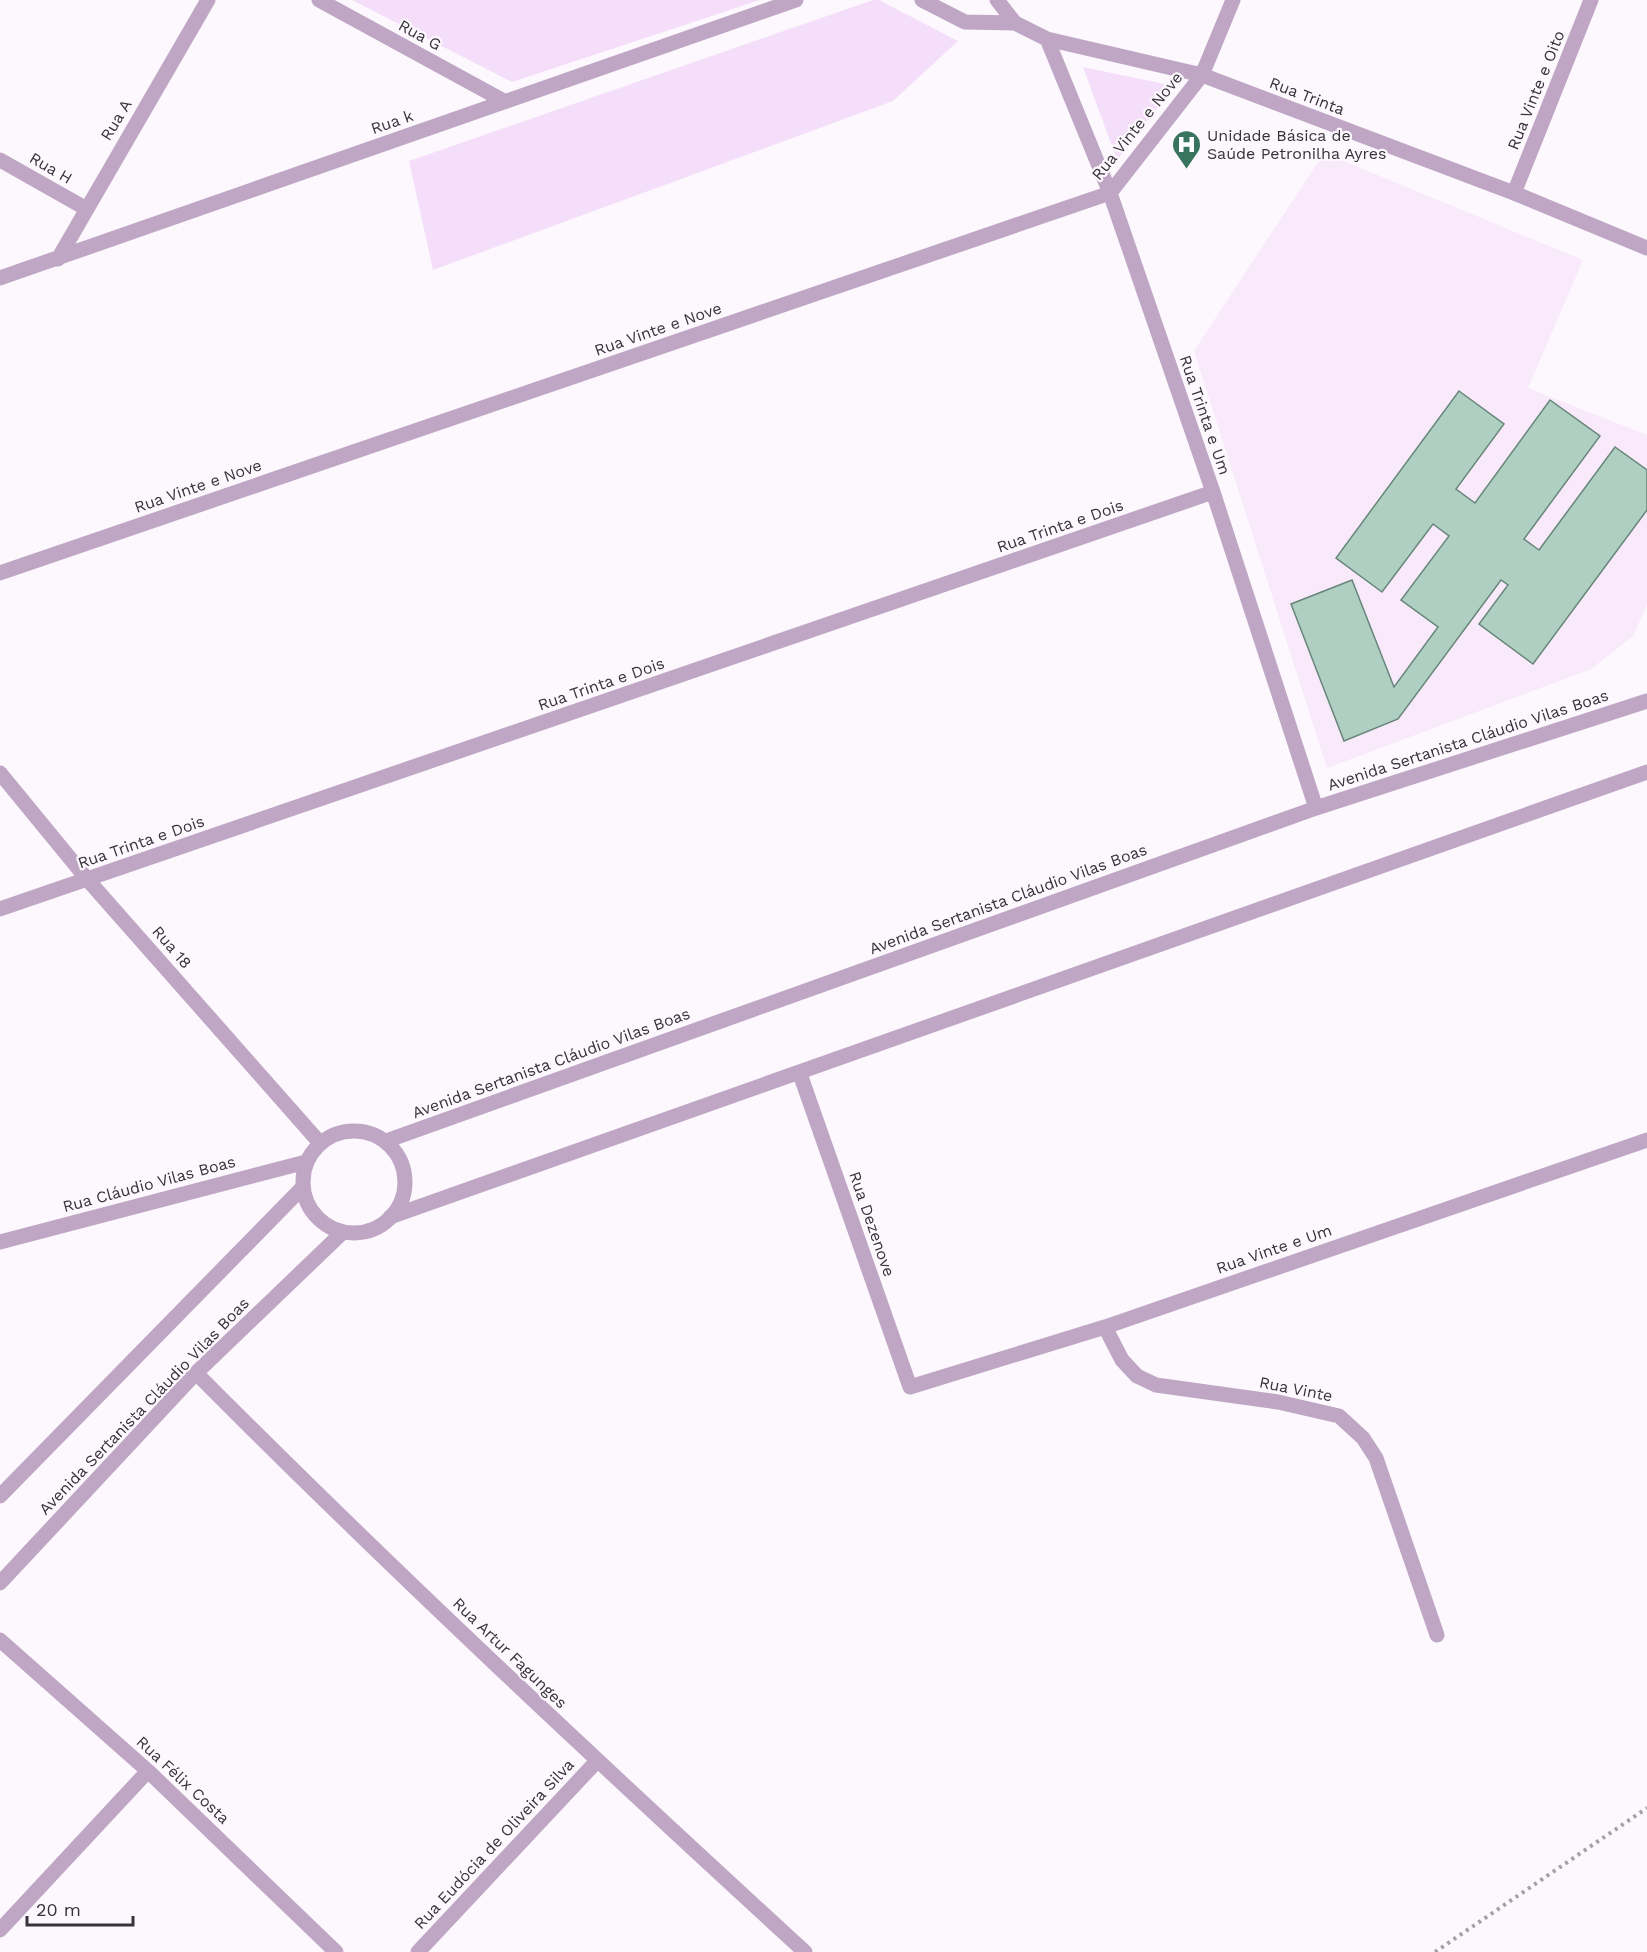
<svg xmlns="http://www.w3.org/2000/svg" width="1647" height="1952" font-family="'Work Sans',sans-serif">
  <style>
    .built { fill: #f8e9fb }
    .green { fill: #f5defa }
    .building { fill: #aecfc1; stroke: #678679; stroke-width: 1.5 }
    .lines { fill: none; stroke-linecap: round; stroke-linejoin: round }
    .path { stroke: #a59fa6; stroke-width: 4; stroke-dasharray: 3 4.5; stroke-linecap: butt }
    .minor { stroke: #bfa6c4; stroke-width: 15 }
    .labels { text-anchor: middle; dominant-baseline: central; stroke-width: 4.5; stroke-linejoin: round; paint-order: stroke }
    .street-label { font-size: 16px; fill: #39313b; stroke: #fcf8fd }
    .poi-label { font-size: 16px; fill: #39313b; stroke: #fcf8fd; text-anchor: start }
  </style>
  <rect width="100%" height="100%" fill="#fcf8fd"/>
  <!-- built -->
  <path class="built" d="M1324,153l259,107 -55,128 119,47v170l-14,31 -42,33 -264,99 -133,-417z"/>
  <!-- green -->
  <path class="green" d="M352,0h408l-248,82z
    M873,0h6l79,41 -65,60 -460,169 -24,-109z
    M1083,67l91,19 -57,74z"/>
  <!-- building -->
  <path class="building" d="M1459,391l45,33 -48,65 19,14 75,-103 50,36 -76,103 15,11 76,-103 32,23v40l-114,154 -54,-40 29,-39 -7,-5 -103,139 -54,22 -53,-137 61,-24 42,107 44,-60 -37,-27 48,-64 -16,-12 -51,68 -46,-34z"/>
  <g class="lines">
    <!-- path -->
    <path class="path" d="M1435,1952l212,-144"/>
    <!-- minor -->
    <path class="minor" d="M319,0l185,101
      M922,0l43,22 50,1 32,16 155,36 312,118 133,55
      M997,0l18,23
      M1047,39l63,154 103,299 103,316
      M0,160l85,48
      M1514,193l77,-193
      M58,259l150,-259
      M0,278l796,-278
      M0,573l1110,-380 92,-118 31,-75
      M0,773l87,106 233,264
      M0,909l1213,-417
      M800,1074l110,313 195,-60 542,-187
      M303 1182a51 51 0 1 1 102 0a51 51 0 1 1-102 0Z
      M386,1141l930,-333 331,-107
      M390,1217l1257,-445
      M0,1242l306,-80
      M1105,1327l17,33 15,16 19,9 122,17 61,14 24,22 13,20 61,177
      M196,1373c198,199 403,390 609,579
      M0,1496l303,-309
      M0,1583l196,-210 147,-141
      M0,1640l148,131 188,181
      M0,1930l148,-159
      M418,1952l179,-191"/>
  </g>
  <!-- icons -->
  <defs>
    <symbol id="hospital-pin" viewBox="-11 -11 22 30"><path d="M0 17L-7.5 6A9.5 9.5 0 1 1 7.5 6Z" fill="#38745e" stroke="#fcf8fd"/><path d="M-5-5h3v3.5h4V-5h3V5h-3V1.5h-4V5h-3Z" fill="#fff"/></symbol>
  </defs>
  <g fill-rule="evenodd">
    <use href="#hospital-pin" x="1170" y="128" width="33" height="45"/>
  </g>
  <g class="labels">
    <!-- street labels -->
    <g class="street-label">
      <text transform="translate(420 35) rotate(29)">Rua G</text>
      <text transform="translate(1536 90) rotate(-68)">Rua Vinte e Oito</text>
      <text transform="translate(1307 96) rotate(21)">Rua Trinta</text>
      <text transform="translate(116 120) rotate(-59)">Rua A</text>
      <text transform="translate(392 122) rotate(-19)">Rua k</text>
      <text transform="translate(1137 126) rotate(-51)">Rua Vinte e Nove</text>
      <text transform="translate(51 168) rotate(30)">Rua H</text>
      <text transform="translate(658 329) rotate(-19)">Rua Vinte e Nove</text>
      <text transform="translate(1205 415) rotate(71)">Rua Trinta e Um</text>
      <text transform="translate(198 486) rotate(-19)">Rua Vinte e Nove</text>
      <text transform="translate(1060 526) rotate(-19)">Rua Trinta e Dois</text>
      <text transform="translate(601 684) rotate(-19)">Rua Trinta e Dois</text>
      <text transform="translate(1468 740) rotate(-18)">Avenida Sertanista Cláudio Vilas Boas</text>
      <text transform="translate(141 842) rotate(-19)">Rua Trinta e Dois</text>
      <text transform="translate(1008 899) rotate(-20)">Avenida Sertanista Cláudio Vilas Boas</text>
      <text transform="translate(172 947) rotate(49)">Rua 18</text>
      <text transform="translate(551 1063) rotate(-20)">Avenida Sertanista Cláudio Vilas Boas</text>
      <text transform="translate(149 1184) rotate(-15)">Rua Cláudio Vilas Boas</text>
      <text transform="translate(872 1224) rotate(71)">Rua Dezenove</text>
      <text transform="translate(1274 1249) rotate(-19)">Rua Vinte e Um</text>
      <text transform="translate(1296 1389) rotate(11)">Rua Vinte</text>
      <text transform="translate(144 1406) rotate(-46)">Avenida Sertanista Cláudio Vilas Boas</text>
      <text transform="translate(510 1653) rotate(44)">Rua Artur Fagunges</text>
      <text transform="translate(183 1780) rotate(43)">Rua Félix Costa</text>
      <text transform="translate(494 1844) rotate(-47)">Rua Eudócia de Oliveira Silva</text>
    </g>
    <!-- poi labels -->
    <g class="poi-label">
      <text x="1207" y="135">Unidade Básica de<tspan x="1207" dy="18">Saúde Petronilha Ayres</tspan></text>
    </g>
  </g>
  <!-- scale -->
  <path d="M27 1916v9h106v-9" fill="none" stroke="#39313b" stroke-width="3"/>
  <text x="36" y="1916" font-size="18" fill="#39313b" stroke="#fcf8fd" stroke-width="4.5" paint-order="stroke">20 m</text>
</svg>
